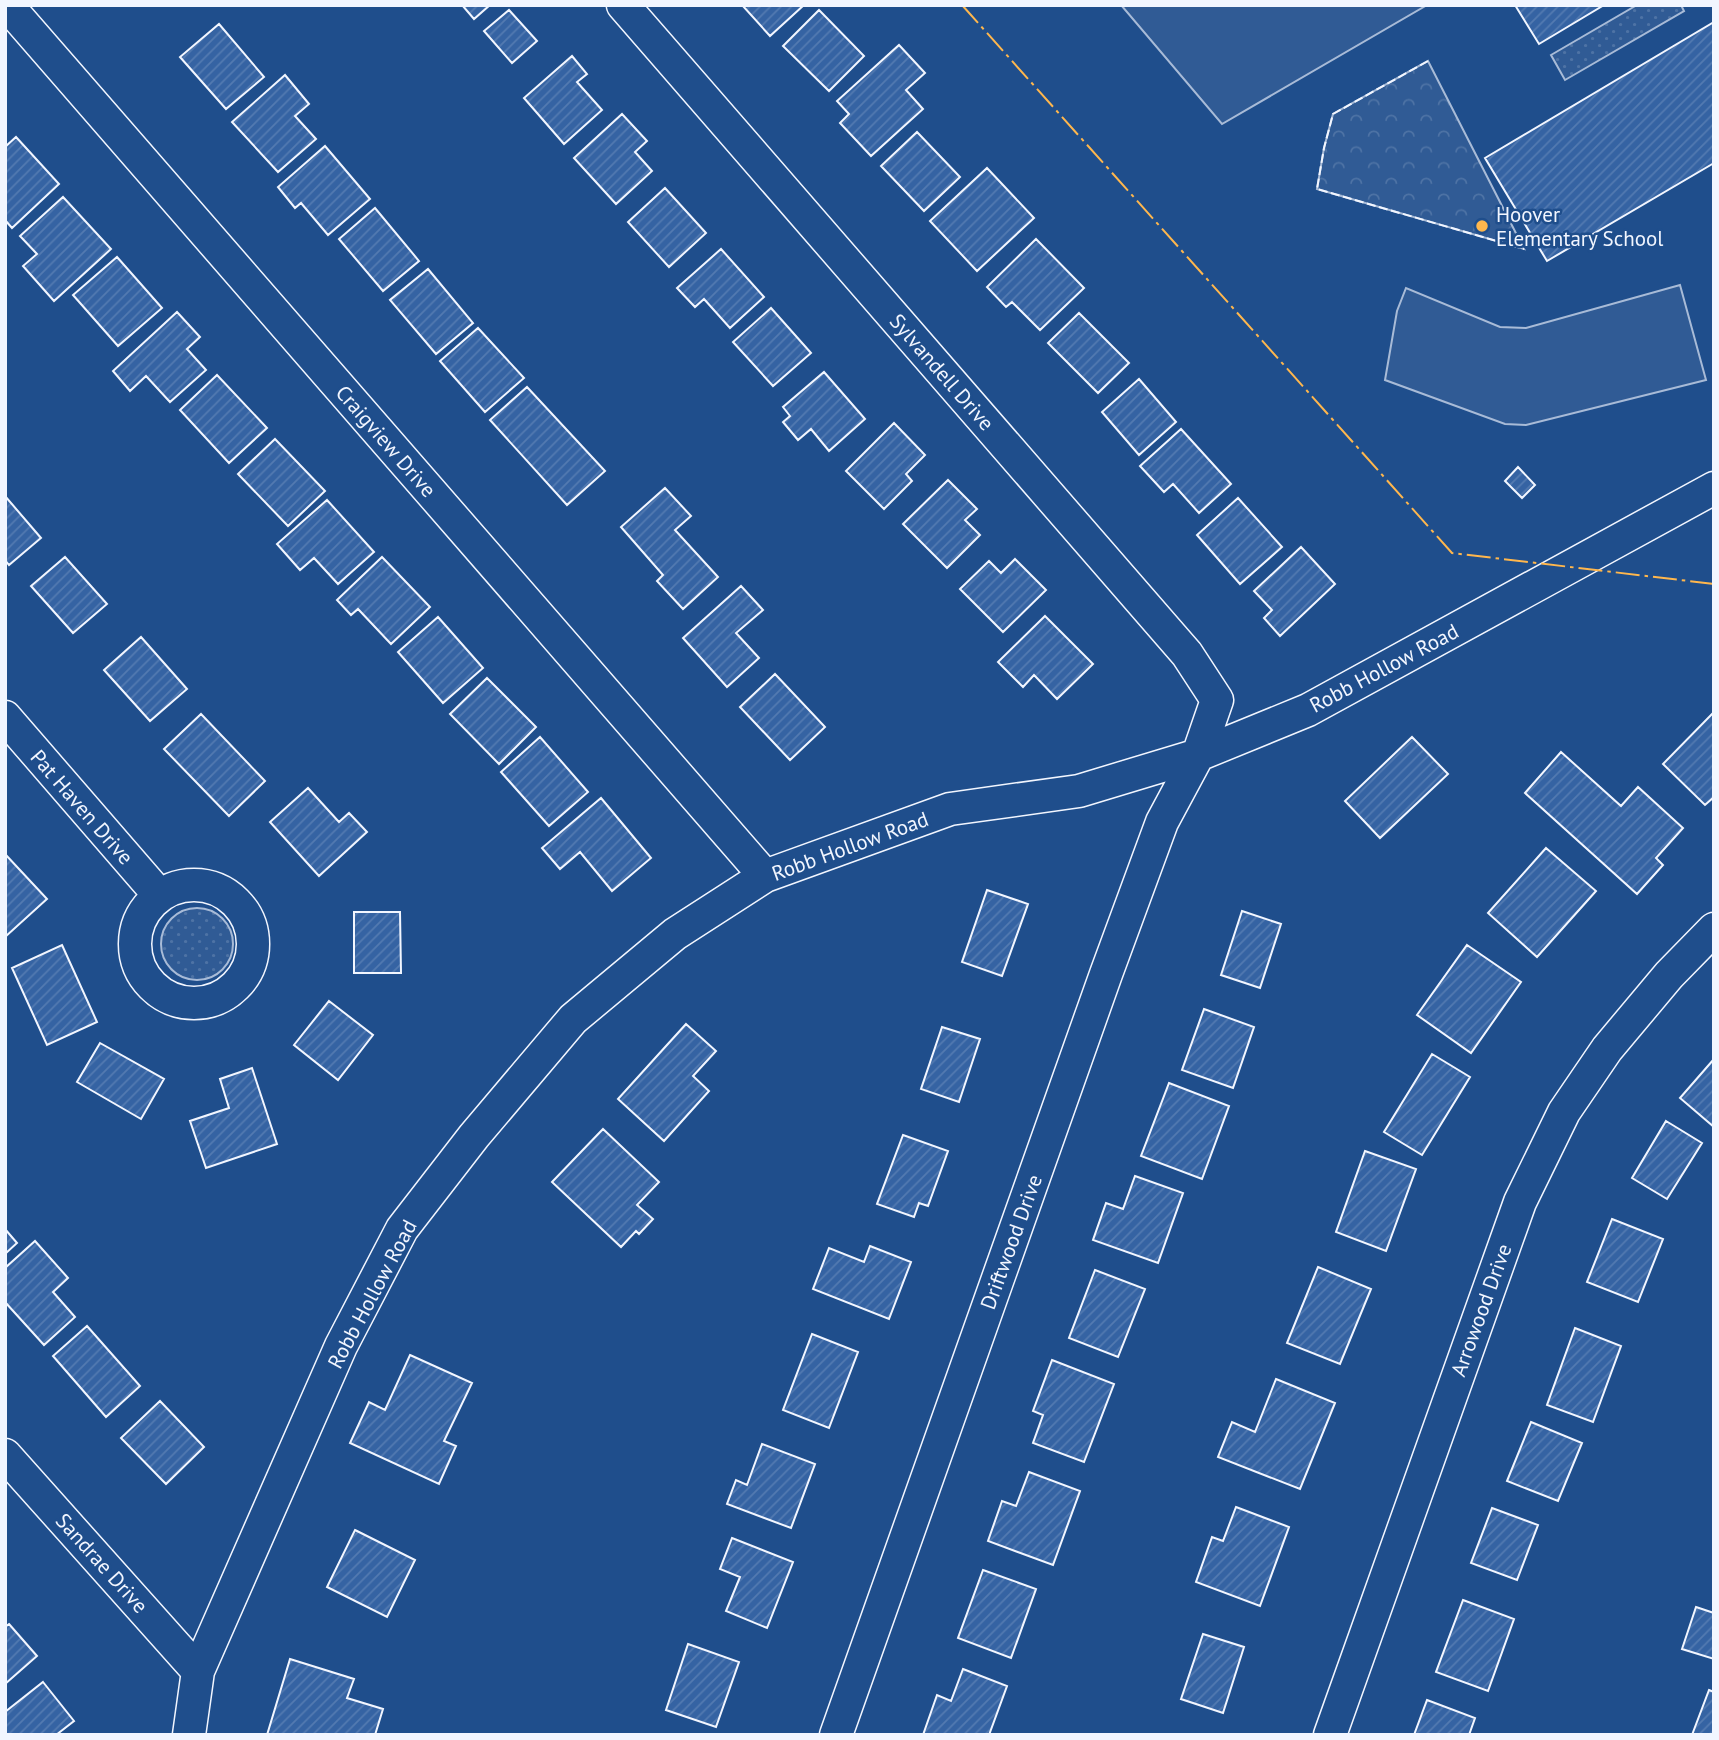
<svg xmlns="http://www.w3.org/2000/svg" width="1719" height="1740" font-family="'PT Sans',sans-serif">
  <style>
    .grass { fill: url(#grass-dots); stroke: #a8bbd7; stroke-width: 2 }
    .park { fill: url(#park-crowns); stroke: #a8bbd7; stroke-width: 2 }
    .pitch { fill: #305b95; stroke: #a8bbd7; stroke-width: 2 }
    .building { fill: url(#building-hatch); stroke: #f2f6ff; stroke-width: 2 }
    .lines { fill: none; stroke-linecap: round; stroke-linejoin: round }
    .minor-casing { stroke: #f2f6ff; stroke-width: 35 }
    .minor { stroke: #1f4e8c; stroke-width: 32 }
    .fence { stroke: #f2f6ff; stroke-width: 2; stroke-dasharray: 9 3.5; stroke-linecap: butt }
    .power { stroke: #ffb74d; stroke-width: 2; stroke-dasharray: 24 5 3.5 5; stroke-linecap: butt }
    .poi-dot { fill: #ffb74d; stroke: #1f4e8c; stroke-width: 2.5 }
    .labels { text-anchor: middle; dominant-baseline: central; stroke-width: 5; stroke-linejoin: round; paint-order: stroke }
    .poi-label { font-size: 21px; fill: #f2f6ff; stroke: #1f4e8c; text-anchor: start }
    .street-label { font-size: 21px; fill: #f2f6ff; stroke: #1f4e8c }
  </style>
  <defs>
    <pattern id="grass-dots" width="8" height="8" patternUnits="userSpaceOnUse" patternTransform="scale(1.75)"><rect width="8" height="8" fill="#305b95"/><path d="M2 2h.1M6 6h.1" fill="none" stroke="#4e73a5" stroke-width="1.8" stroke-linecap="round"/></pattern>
    <pattern id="park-crowns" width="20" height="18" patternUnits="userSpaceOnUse" patternTransform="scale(1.75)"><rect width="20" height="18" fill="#305b95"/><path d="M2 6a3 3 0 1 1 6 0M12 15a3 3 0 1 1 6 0" fill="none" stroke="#4e73a5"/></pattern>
    <pattern id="building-hatch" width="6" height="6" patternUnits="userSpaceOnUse" patternTransform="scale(1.75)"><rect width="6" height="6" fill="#3563a3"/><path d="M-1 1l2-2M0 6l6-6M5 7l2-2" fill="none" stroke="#537ab1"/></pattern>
  </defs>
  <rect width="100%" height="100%" fill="#1f4e8c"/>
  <!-- grass -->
  <path class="grass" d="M1637,5h44l3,6 -119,69 -14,-25z
    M161 944a36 36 0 1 1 72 0a36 36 0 1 1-72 0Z"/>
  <!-- park -->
  <path class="park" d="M1428,61l96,188 -207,-60 7,-41 9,-34z"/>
  <!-- pitch -->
  <path class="pitch" d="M1121,5h306l-205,119z
    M1680,285l26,95 -180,45 -21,-1 -120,-44 12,-69 9,-23 94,39 26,1z"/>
  <!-- building -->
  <path class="building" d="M462,5h28l-16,14z
    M742,5h62l-34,31z
    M1515,5h89l-65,39z
    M509,10l28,31 -25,22 -28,-32z
    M819,10l45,46 -35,35 -46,-45z
    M1714,22v141l-167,98 -62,-103z
    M219,24l45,53 -38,32 -46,-52z
    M899,45l26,28 -19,17 17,19 -52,47 -31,-33 9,-9 -12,-13z
    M572,56l15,18 -10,8 25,28 -38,34 -40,-46z
    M285,75l24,29 -14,12 21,23 -38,33 -46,-50z
    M622,114l25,27 -12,11 17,19 -36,33 -42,-46z
    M917,132l43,45 -36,34 -43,-45z
    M16,137l43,47 -47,44 -7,-8v-73z
    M325,146l45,53 -42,36 -27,-32 -6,5 -17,-21z
    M987,168l47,50 -57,53 -47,-50z
    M665,188l41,45 -37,34 -41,-45z
    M63,197l48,52 -57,52 -31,-35 14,-12 -17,-18z
    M375,208l44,53 -36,30 -44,-52z
    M1036,239l48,49 -44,42 -28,-28 -6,5 -19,-20z
    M721,249l43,48 -34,31 -26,-29 -9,8 -18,-19z
    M117,257l45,51 -44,38 -45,-51z
    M428,269l45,54 -37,31 -46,-54z
    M771,308l40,45 -38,33 -40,-44z
    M177,312l23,25 -13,12 19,21 -36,32 -24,-26 -16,15 -17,-20z
    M1079,313l50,50 -31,30 -50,-50z
    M478,328l46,50 -39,34 -45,-51z
    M824,372l41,47 -36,32 -18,-22 -13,11 -15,-18 7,-6 -7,-9z
    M217,375l50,53 -38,35 -49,-53z
    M1139,379l37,43 -37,33 -37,-43z
    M527,387l78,84 -38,34 -77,-85z
    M894,423l31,32 -19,19 6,7 -28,28 -38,-38z
    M1181,429l50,55 -32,29 -26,-29 -9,8 -24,-26z
    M275,439l50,52 -37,35 -50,-52z
    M1518,467l17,18 -13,13 -17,-17z
    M948,480l29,29 -12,11 15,15 -33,33 -44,-44z
    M665,488l26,28 -16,14 43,47 -35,32 -26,-28 6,-6 -42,-48z
    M5,496l36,42 -32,27 -4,-5z
    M1238,498l44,49 -42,37 -43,-49z
    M327,500l47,52 -36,32 -24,-26 -14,12 -23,-26z
    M1301,547l34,37 -55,52 -16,-18 8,-8 -18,-19z
    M65,557l42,47 -34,29 -42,-47z
    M382,557l48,50 -39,37 -33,-35 -7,6 -14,-15z
    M1015,559l31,31 -43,42 -43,-43 29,-28 12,12z
    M741,586l22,24 -27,23 23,25 -32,29 -44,-49z
    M1045,616l48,48 -36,35 -23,-24 -11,12 -25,-25z
    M438,617l45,51 -40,35 -45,-51z
    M141,637l46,52 -37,32 -46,-51z
    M775,674l50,53 -35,33 -50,-53z
    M487,678l49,49 -37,37 -49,-50z
    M1714,712v85l-9,8 -42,-41z
    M201,714l64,67 -36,35 -65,-67z
    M540,737l48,55 -39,34 -48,-54z
    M1412,737l36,37 -68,64 -35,-37z
    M1561,752l60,54 17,-19 45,41 -27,30 7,7 -26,29 -112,-101z
    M308,788l31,34 10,-9 18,19 -48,44 -49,-54z
    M601,798l50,60 -39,33 -32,-39 -20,17 -18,-21z
    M1546,848l50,43 -59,66 -49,-44z
    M5,854l42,45 -42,38z
    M987,890l41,14 -26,72 -40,-14z
    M1242,911l39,13 -21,64 -39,-13z
    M354,912h46l1,61h-47z
    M62,945l35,77 -50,23 -35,-77z
    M1467,945l54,37 -50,71 -54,-38z
    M329,1001l44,34 -35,45 -44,-35z
    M1204,1009l50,18 -21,61 -51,-18z
    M686,1024l30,27 -23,25 16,15 -45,50 -46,-42z
    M942,1027l38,12 -21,63 -38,-13z
    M100,1043l64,36 -23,40 -64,-37z
    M1432,1054l38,23 -48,78 -38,-23z
    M1714,1059v68l-34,-29z
    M252,1068l25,76 -71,24 -16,-47 39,-13 -9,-29z
    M1169,1083l60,23 -27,73 -61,-23z
    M1666,1121l36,22 -35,56 -35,-21z
    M603,1129l56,53 -22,23 16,14 -14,15 -3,-3 -15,16 -69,-65z
    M903,1135l45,16 -20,55 -9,-3 -5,14 -37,-13z
    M1365,1151l51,18 -30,82 -50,-19z
    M1135,1176l48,17 -25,70 -65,-23 13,-37 17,6z
    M1612,1219l51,20 -25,63 -51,-20z
    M5,1229l12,14 -12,11z
    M35,1241l33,37 -15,14 22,25 -31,28 -39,-43v-34z
    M870,1246l41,16 -22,57 -76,-30 16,-41 35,14z
    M1318,1267l53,22 -31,75 -53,-21z
    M1095,1270l50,19 -27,68 -49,-19z
    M87,1326l53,60 -34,31 -53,-61z
    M1575,1328l46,18 -28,76 -46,-17z
    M812,1334l46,18 -29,76 -46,-18z
    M410,1355l62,28 -28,58 12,5 -17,38 -89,-41 19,-41 16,8z
    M1052,1360l62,24 -30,78 -51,-19 10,-28 -10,-4z
    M1276,1379l59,24 -35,86 -82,-32 14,-35 23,10z
    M160,1401l44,46 -38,37 -45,-46z
    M1531,1422l51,21 -24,58 -51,-20z
    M762,1444l53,20 -24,64 -64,-24 9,-24 11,5z
    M1029,1472l51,19 -27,74 -65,-24 14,-40 14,5z
    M1236,1507l53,20 -29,79 -64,-24 16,-45 11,4z
    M1492,1508l46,17 -21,55 -46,-17z
    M355,1530l60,30 -28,57 -60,-30z
    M732,1538l61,24 -26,66 -41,-17 14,-34 -20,-8z
    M983,1570l53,19 -25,69 -53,-20z
    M1463,1600l51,19 -26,72 -52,-19z
    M1696,1607l18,6v46l-32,-10z
    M9,1624l28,32 -32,28v-57z
    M1203,1634l41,13 -21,66 -42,-14z
    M688,1644l51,18 -23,65 -50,-17z
    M290,1659l64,20 -7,19 36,11 -8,26h-108z
    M963,1669l44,17 -18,49h-66l14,-40 14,6z
    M43,1682l31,39 -18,14h-51v-23z
    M1709,1690l5,2v43h-22z
    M1427,1700l48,18 -6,17h-55z"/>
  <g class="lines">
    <defs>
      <path id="minor" d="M7,5l758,871
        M623,5l564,649 30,46 -19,55 -36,67 -56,152 -270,761
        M5,717l155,179
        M135 944a59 59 0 1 1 118 0a59 59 0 1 1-118 0Z
        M5,1455l193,216
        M189,1735l9,-64 143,-325 61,-117 72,-93 99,-117 102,-85 90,-58 185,-67 129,-18 119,-36 110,-45 406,-222
        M1330,1735l190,-533 44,-90 43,-63 62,-74 45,-46"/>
    </defs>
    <!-- minor casing -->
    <use href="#minor" class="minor-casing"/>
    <!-- minor -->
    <use href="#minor" class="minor"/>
    <!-- fence -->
    <path class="fence" d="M1428,61l-95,53 -9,34 -7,41 207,60"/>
    <!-- power -->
    <path class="power" d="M962,5l490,548 262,31"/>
  </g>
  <!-- markers -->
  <circle class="poi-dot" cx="1482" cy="226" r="7"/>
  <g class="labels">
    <!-- poi labels -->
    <g class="poi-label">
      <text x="1496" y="214">Hoover<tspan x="1496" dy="24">Elementary School</tspan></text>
    </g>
    <!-- street labels -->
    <g class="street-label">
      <text transform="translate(942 372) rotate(49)">Sylvandell Drive</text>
      <text transform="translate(386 441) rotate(49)">Craigview Drive</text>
      <text transform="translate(1384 668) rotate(-28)">Robb Hollow Road</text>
      <text transform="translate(82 807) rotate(49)">Pat Haven Drive</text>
      <text transform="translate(850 846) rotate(-20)">Robb Hollow Road</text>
      <text transform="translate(1011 1242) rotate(-70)">Driftwood Drive</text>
      <text transform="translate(372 1294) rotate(-62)">Robb Hollow Road</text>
      <text transform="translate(1481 1310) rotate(-70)">Arrowood Drive</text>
      <text transform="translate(102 1563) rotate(48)">Sandrae Drive</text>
    </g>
  </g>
  <!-- border -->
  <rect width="1719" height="1740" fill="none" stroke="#f2f6ff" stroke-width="14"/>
</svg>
